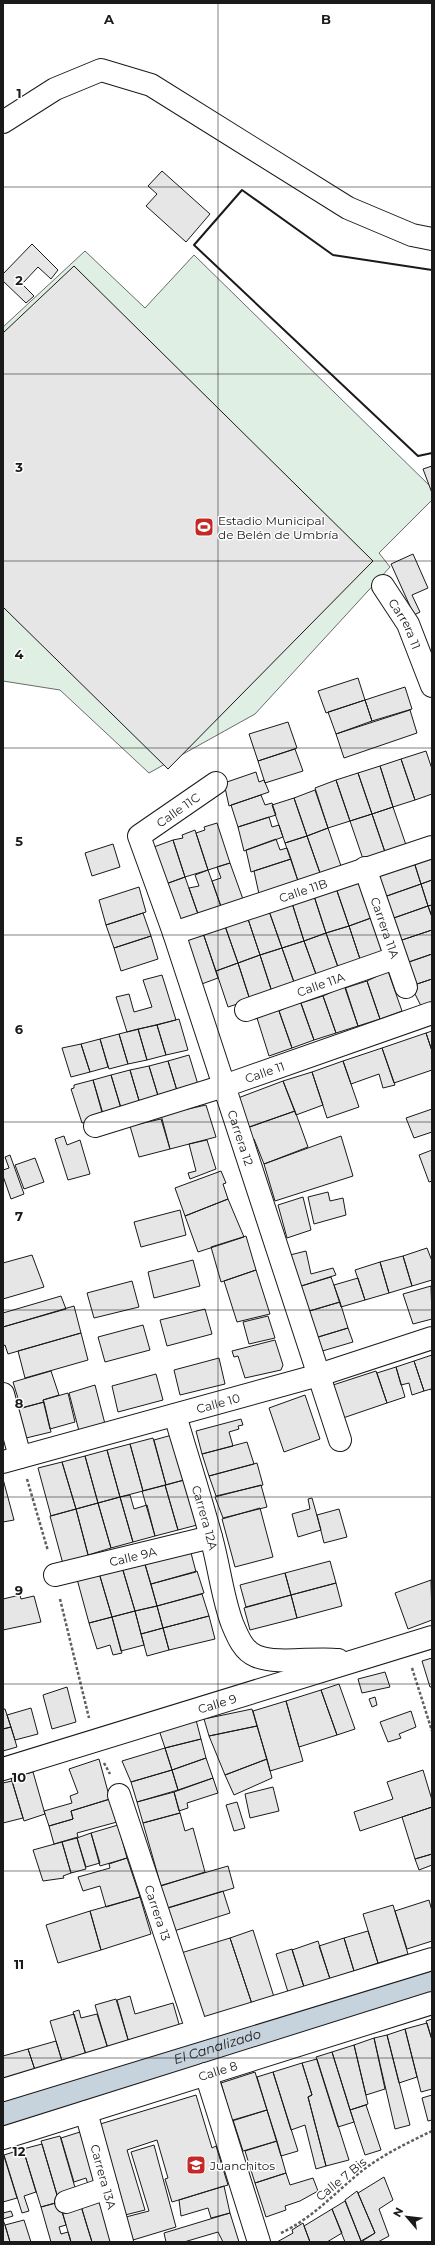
<svg xmlns="http://www.w3.org/2000/svg" width="435" height="2245" font-family="Montserrat,sans-serif">
  <style>
    .green { fill: #e0efe3; stroke: #6a6a6a }
    .lines { fill: none; stroke-linecap: round; stroke-linejoin: round }
    .canal { stroke: #c6d2dc; stroke-width: 27 }
    .building { fill: #e6e6e6; stroke: #1a1a1a }
    .minor-casing { stroke: #1a1a1a; stroke-width: 24 }
    .path { stroke: #5f5f5f; stroke-width: 2.5; stroke-dasharray: 3 2; stroke-linecap: butt }
    .minor { stroke: #fff; stroke-width: 22 }
    .wall { stroke: #1a1a1a; stroke-width: 2 }
    .grid { fill: none; stroke: #1a1a1a; stroke-width: 1; stroke-opacity: 0.55 }
    .labels { text-anchor: middle; dominant-baseline: central; stroke-width: 3; stroke-linejoin: round; paint-order: stroke }
    .poi-label { font-size: 12px; fill: #1a1a1a; stroke: #fff; text-anchor: start }
    .street-label { font-size: 12px; fill: #1a1a1a; stroke: #fff }
    .water-label { font-size: 13px; font-style: italic; fill: #1a1a1a; stroke: #fff }
    .grid-label { font-size: 13px; text-anchor: middle; font-weight: bold; fill: #1a1a1a; stroke: #fff; stroke-width: 3; stroke-linejoin: round; paint-order: stroke }
  </style>
  <rect width="100%" height="100%" fill="#fff"/>
  <!-- green -->
  <path class="green" d="M85,251l60,57 49,-53 238,233v12l-53,53 11,14 -135,147 -106,59 -89,-83 -57,-9v-354z"/>
  <g class="lines">
    <!-- canal -->
    <path class="canal" id="s1" d="M3,2112l429,-132"/>
  </g>
  <!-- building -->
  <path class="building" d="M162,171l48,43 -24,28 -40,-36 11,-12 -9,-8z
    M32,244l26,26 -7,9 -13,-12 -16,17 12,12 -8,7 -23,-22v-7z
    M74,266l299,295 -205,208 -165,-162v-274z
    M432,466v27l-9,-24z
    M413,554l15,34 -16,7 8,17 -6,3 -23,-51z
    M358,678l7,22 -39,13 -8,-22z
    M405,687l7,22 -40,12 -7,-21z
    M365,700l7,21 -36,13 -8,-22z
    M410,710l7,23 -73,25 -8,-24z
    M288,722l9,26 -39,13 -9,-27z
    M295,749l8,22 -38,12 -7,-22z
    M426,751l6,18v25l-17,6 -14,-41z
    M401,759l14,41 -22,7 -13,-41z
    M380,766l13,41 -21,7 -14,-41z
    M256,772l3,10 5,-2 5,12 -40,14 -5,-23z
    M358,773l14,41 -22,7 -14,-41z
    M336,780l14,41 -22,7 -13,-40z
    M315,790l13,38 -21,8 -13,-38z
    M261,795l4,10 7,-2 4,12 -38,12 -7,-22z
    M294,798l13,38 -22,7 -13,-38z
    M393,807l13,38 -21,7 -13,-38z
    M372,814l14,41 -22,7 -14,-41z
    M269,817l3,10 7,-2 4,12 -39,14 -6,-24z
    M217,823l13,40 -22,7 -12,-37 9,-3 -1,-3z
    M328,828l13,38 -21,7 -13,-37z
    M195,830l13,40 -23,7 -12,-37 10,-2 -1,-3z
    M307,836l13,37 -22,8 -13,-38z
    M276,839l4,11 7,-2 4,11 -40,13 -5,-22z
    M173,840l12,37 -22,8 -12,-37z
    M113,844l7,23 -28,9 -7,-23z
    M432,856v24l-11,4 -7,-22z
    M291,859l7,22 -39,13 -5,-23z
    M414,862l7,22 -37,13 -11,-21z
    M230,863l14,39 -23,5 -9,-26 9,-3 -4,-11z
    M208,870l14,39 -24,5 -9,-26 10,-2 -4,-11z
    M185,877l13,37 -22,8 -13,-37z
    M432,880v25l-4,1 -7,-22z
    M358,881l13,37 -22,8 -13,-38z
    M421,884l7,22 -37,13 -7,-22z
    M139,887l7,25 -40,13 -7,-25z
    M336,888l13,38 -23,7 -12,-37z
    M314,896l12,37 -22,8 -12,-38z
    M292,903l12,38 -22,7 -13,-37z
    M432,905v12l-4,-11z
    M428,906l4,11v13l-33,11 -11,-21z
    M269,911l13,37 -22,7 -12,-36z
    M143,913l8,23 -37,12 -8,-23z
    M371,918l12,37 -22,7 -12,-36z
    M248,919l12,36 -22,8 -13,-37z
    M225,926l13,37 -22,8 -13,-38z
    M349,926l12,36 -22,8 -13,-37z
    M432,930v24l-26,9 -10,-21z
    M203,933l15,45 -19,7 -15,-45z
    M326,933l13,37 -22,7 -13,-36z
    M151,936l7,23 -37,12 -7,-23z
    M304,941l13,36 -22,8 -13,-37z
    M282,948l13,37 -23,7 -12,-37z
    M432,954v25l-18,6 -11,-21z
    M260,955l12,37 -22,8 -12,-37z
    M238,963l12,37 -22,7 -12,-36z
    M388,971l14,40 -22,8 -13,-38z
    M162,975l14,45 -49,12 -11,-35 13,-3 5,18 18,-5 -9,-27z
    M432,979v25l-10,4 -11,-22z
    M367,981l13,38 -22,7 -13,-38z
    M345,986l13,40 -22,7 -13,-37z
    M323,996l13,37 -22,7 -13,-37z
    M300,1001l14,39 -22,8 -13,-37z
    M278,1008l14,40 -23,8 -12,-38z
    M179,1019l9,31 -22,5 -9,-30z
    M157,1025l9,30 -19,5 -9,-31z
    M138,1029l9,31 -19,4 -9,-30z
    M432,1031v20l-6,-18z
    M426,1033l6,18v19l-38,13 -12,-35z
    M119,1034l9,30 -19,5 -9,-30z
    M100,1039l8,28 -18,5 -9,-28z
    M81,1044l9,28 -19,5 -9,-29z
    M382,1048l13,37 -12,3 -4,-14 -28,10 -8,-23z
    M189,1055l11,36 -22,3 -10,-33z
    M168,1061l10,33 -19,5 -10,-33z
    M343,1061l16,46 -32,11 -15,-46z
    M149,1066l11,36 -20,2 -10,-34z
    M130,1070l11,37 -19,5 -11,-37z
    M312,1072l11,33 -27,10 -13,-34z
    M111,1075l11,36 -19,5 -10,-36z
    M93,1080l11,37 -22,6 -11,-34 3,-1v-3z
    M283,1081l12,30 -46,16 -11,-29z
    M206,1105l10,32 -46,12 -9,-34z
    M432,1109v23l-18,6 -8,-20z
    M295,1111l13,36 -44,17 -10,-25 -2,1 -5,-12z
    M161,1119l9,30 -31,8 -9,-31z
    M64,1136l3,9 13,-5 10,34 -22,6 -13,-41z
    M341,1136l12,40 -78,25 -11,-37z
    M207,1140l9,29 -26,10 -2,-6 8,-2 -7,-27z
    M432,1150v31l-3,1 -10,-27z
    M10,1155l14,39 -13,5 -8,-23v-6l6,-2 -4,-11z
    M35,1158l9,24 -20,7 -9,-24z
    M221,1171l5,12 -3,1 5,15 -43,17 -10,-28z
    M328,1192l2,9 13,-3 3,17 -32,9 -6,-27z
    M303,1197l8,33 -24,8 -9,-33z
    M228,1199l16,38 -46,15 -13,-36z
    M180,1210l6,25 -45,12 -7,-25z
    M246,1236l10,34 -35,12 -10,-35z
    M427,1248l5,13v19l-20,6 -9,-30z
    M306,1251l5,23 22,-6 3,7 -38,12 -8,-32z
    M32,1255l12,32 -41,12v-36z
    M403,1256l9,30 -23,7 -9,-31z
    M193,1260l7,26 -46,12 -6,-26z
    M380,1262l9,31 -24,7 -10,-30z
    M256,1270l14,44 -33,8 -13,-41z
    M331,1277l9,25 -34,10 -8,-25z
    M358,1278l7,22 -24,7 -7,-22z
    M132,1281l7,26 -45,11 -7,-25z
    M431,1286l1,33 -19,5 -10,-30z
    M61,1296l5,13 -63,18v-14z
    M340,1302l8,26 -33,10 -9,-26z
    M74,1306l7,27 -73,21 -3,-9 -2,1v-19z
    M205,1309l7,25 -45,12 -7,-26z
    M268,1316l7,22 -26,6 -6,-22z
    M143,1325l7,25 -45,12 -7,-25z
    M348,1328l5,14 -34,10 -4,-14z
    M81,1333l7,27 -63,18 -7,-27z
    M275,1340l8,25 -2,5 -36,8 -7,-22 -4,1 -2,-6z
    M432,1355v38l-1,-4 -7,2 -10,-30z
    M219,1358l6,26 -45,11 -6,-25z
    M414,1361l10,30 -12,4 -3,-12 -8,2 -5,-18z
    M396,1367l9,30 -18,6 -10,-30z
    M51,1371l8,24 -16,5 1,2 -23,6 -8,-26z
    M376,1371l11,32 -47,16 -10,-33z
    M156,1374l7,26 -45,12 -6,-26z
    M95,1385l10,39 -26,7 -10,-38z
    M68,1393l7,29 -25,7 -7,-29z
    M305,1395l15,44 -36,13 -15,-44z
    M44,1402l7,30 -29,7 -7,-29z
    M241,1419l2,6 -5,1 1,3 -10,3 4,14 -31,8 -6,-23z
    M172,1435l12,45 -18,5 -12,-45z
    M153,1438l13,47 -23,6 -13,-47z
    M247,1442l7,22 -45,12 -7,-22z
    M130,1444l13,47 -23,6 -13,-47z
    M107,1450l13,47 -22,6 -13,-47z
    M85,1456l13,47 -22,6 -14,-47z
    M62,1462l14,47 -25,7 -13,-48z
    M257,1463l6,22 -47,11 -7,-20z
    M3,1479l11,41 -11,2z
    M184,1480l13,45 -19,5 -13,-45z
    M165,1485l13,45 -23,6 -13,-45z
    M261,1485l6,22 -44,11 -8,-21z
    M130,1495l4,14 13,-4 8,31 -22,6 -13,-45z
    M120,1497l13,45 -22,6 -13,-45z
    M312,1498l9,32 -23,7 -6,-23 18,-5 -2,-10z
    M98,1503l13,45 -23,7 -12,-46z
    M260,1508l13,49 -38,10 -13,-48z
    M76,1509l13,49 -26,6 -13,-48z
    M339,1509l8,28 -23,6 -7,-28z
    M190,1549l6,23 -45,12 -7,-23z
    M144,1561l13,45 -22,5 -13,-44z
    M330,1561l6,22 -45,12 -6,-22z
    M122,1567l13,44 -23,6 -13,-44z
    M197,1571l7,22 -47,13 -6,-22z
    M99,1573l13,44 -23,6 -12,-44z
    M285,1573l6,22 -45,12 -6,-22z
    M431,1580l1,40 -24,9 -13,-36z
    M336,1583l6,23 -45,12 -6,-23z
    M202,1594l7,22 -46,12 -6,-22z
    M20,1595l1,4 13,-3 7,26 -38,8v-31z
    M291,1595l6,23 -47,12 -6,-22z
    M157,1606l6,22 -22,6 -6,-23z
    M135,1611l9,34 -23,6 -9,-34z
    M209,1616l6,23 -46,11 -6,-22z
    M112,1617l10,36 -9,2 -3,-10 -13,4 -8,-26z
    M163,1628l6,22 -22,6 -6,-22z
    M432,1658v29h-2l-8,-26z
    M385,1672l5,15 -28,6 -4,-14z
    M339,1684l16,45 -18,6 -16,-45z
    M67,1687l9,35 -24,7 -9,-34z
    M321,1690l16,45 -38,12 -13,-46z
    M375,1697l2,8 -5,2 -3,-8z
    M286,1701l17,60 -33,10 -17,-60z
    M31,1708l7,26 -23,6 -8,-25z
    M3,1709h2l6,18 -8,2z
    M252,1709l5,17 -48,10 -5,-17z
    M411,1711l5,16 -17,7 2,4 -13,4 -8,-20z
    M196,1720l5,19 -36,9 -6,-18z
    M257,1726l10,33 -42,16 -16,-39z
    M11,1727l6,20 -14,4v-22z
    M201,1739l5,19 -34,12 -7,-22z
    M165,1748l7,22 -41,12 -9,-21z
    M206,1758l7,20 -35,12 -6,-20z
    M99,1759l11,40 -39,12 2,8 -24,7 -5,-15 28,-8 -2,-7 8,-3 -9,-24z
    M267,1759l5,19 -38,17 -9,-20z
    M172,1770l6,20 -41,12 -6,-20z
    M423,1770l9,30v7l-72,24 -6,-19 39,-13 -6,-17z
    M33,1772l12,42 -21,7 -13,-43z
    M213,1778l5,15 -31,10 1,5 -9,3 -5,-19z
    M12,1781l11,37 -20,5v-40z
    M273,1787l6,24 -29,7 -5,-24z
    M174,1792l6,21 -37,10 -6,-21z
    M110,1799l7,23 -40,11 1,4 -24,7 -5,-18 24,-7 -2,-8z
    M237,1802l8,26 -11,3 -8,-26z
    M432,1807v47l-17,5 -13,-42z
    M180,1813l5,18 8,-3 12,44 -44,14 -18,-63z
    M118,1825l9,33 -27,8 -9,-33z
    M91,1833l9,30 -14,4 -9,-29z
    M77,1838l9,31 -15,4 -9,-31z
    M62,1842l9,31 -8,3 1,2 -21,3 -10,-31z
    M432,1854v11l-13,5 -4,-11z
    M127,1858l13,39 -34,10 -6,-21 -17,5 -5,-14 32,-9 -1,-4z
    M228,1866l6,22 -69,21 -6,-23z
    M223,1891l7,22 -56,18 -7,-23z
    M140,1897l11,37 -50,16 -11,-39z
    M429,1900l3,11v30l-25,8 -12,-38z
    M393,1905l15,49 -30,9 -15,-49z
    M90,1911l11,39 -43,13 -12,-38z
    M253,1930l21,67 -22,7 -22,-66z
    M368,1931l10,32 -24,8 -10,-33z
    M230,1938l22,66 -52,16 -19,-67z
    M344,1938l10,33 -24,8 -11,-33z
    M318,1941l12,38 -26,8 -12,-37z
    M292,1949l13,41 -17,2 -12,-38z
    M130,1996l5,18 38,-11 8,28 -52,12 -12,-43z
    M116,1999l14,47 -21,6 -14,-47z
    M79,2010l2,8 16,-4 11,35 -22,6 -13,-43z
    M74,2014l12,41 -24,6 -12,-40z
    M432,2019v21l-6,-19z
    M427,2023l5,17v49l-11,3 -16,-63z
    M405,2029l12,48 -18,6 -12,-48z
    M387,2035l23,90 -15,4 -21,-91z
    M374,2038l11,51 -19,6 -12,-50z
    M56,2041l6,20 -27,9 -7,-21z
    M354,2045l14,59 -18,6 -18,-58z
    M28,2049l7,21 -32,9v-23z
    M332,2052l22,70 -16,5 -22,-70z
    M317,2059l32,101 -23,6 -18,-69 4,-2 -10,-32z
    M302,2063l10,32 -4,2 18,69 -10,3 -11,-44 -14,5 -18,-58z
    M255,2072l12,38 -35,11 -11,-38z
    M273,2072l25,79 -17,5 -24,-79z
    M196,2095l16,53 4,-2 12,39 -56,17 -7,-23 3,-1 -11,-38 -30,10 18,60 -20,5 -28,-90z
    M432,2095v25l-4,1 -6,-23z
    M366,2105l15,45 -16,5 -15,-45z
    M267,2110l10,31 -34,10 -10,-31z
    M80,2132l16,54 -7,2 -3,-10 -12,4 -13,-44z
    M60,2136l16,55 -18,7 -17,-57z
    M277,2141l9,32 -31,10 -10,-32z
    M42,2144l17,58 -18,5 -18,-58z
    M154,2145l22,82 -43,13 -7,-23 23,-6 -18,-59z
    M23,2149l13,43 -12,4 5,15 -7,2 -18,-58z
    M3,2153l14,45 -14,4z
    M286,2173l4,12 23,-7 5,13 -18,10 -15,5 1,4 -20,7 -11,-34z
    M384,2177l9,23 -14,9 10,27 -11,6h-17l14,-9 -17,-40z
    M224,2186l6,27 -19,5 -3,-10 -27,8 -2,-16z
    M357,2191l18,42 -14,8 -16,-41z
    M99,2198l13,44h-20l-11,-36z
    M345,2201l16,40v1h-16l-13,-33z
    M59,2202l7,23 -7,2 2,7 7,-2 3,10h-20l-10,-35z
    M81,2206l6,20 5,16h-21l-9,-31z
    M332,2209l10,24 -15,9h-17l-6,-16z
    M11,2211l2,5 -10,3v-6z
    M230,2213l9,29h-16l-5,-10 -34,10h-18l-2,-9z
    M3,2220l2,5 5,17h-7z
    M24,2220l7,22h-21l-5,-17z
    M303,2223l7,19h-33l16,-9 -1,-3z"/>
  <g class="lines">
    <defs>
      <g id="minor">
        <path d="M3,122l52,-33 46,-19 50,15 197,123 64,27 20,4"/>
        <path id="s2" d="M383,586l25,38 24,62"/>
        <path id="s3" d="M216,783l-77,53 35,97 166,507"/>
        <path id="s4" d="M365,868l41,119"/>
        <path id="s5" d="M174,933l258,-86"/>
        <path id="s6" d="M246,1010l149,-52"/>
        <path id="s7" d="M95,1126l129,-40 208,-73"/>
        <path d="M3,1394l17,63"/>
        <path id="s8" d="M175,1415c12,41 25,81 36,122 8,28 11,59 21,86 5,12 11,28 24,33 21,9 58,1 82,4"/>
        <path id="s9" d="M3,1462l316,-87 113,-37"/>
        <path id="s10" d="M55,1575l156,-38"/>
        <path id="s11" d="M3,1769l429,-132"/>
        <path id="s12" d="M119,1795l78,235"/>
        <path d="M206,2074l53,168"/>
        <path d="M3,2090l429,-131"/>
        <path id="s13" d="M86,2112l36,130"/>
        <path id="s14" d="M3,2138l429,-135"/>
        <path d="M66,2202l41,-14"/>
      </g>
    </defs>
    <!-- minor casing -->
    <use href="#minor" class="minor-casing"/>
    <!-- path -->
    <path class="path" d="M27,1479l21,72
      M60,1599l29,119
      M412,1668l20,63
      M104,1763l6,11
      M281,2233c30,-14 52,-38 77,-59 22,-18 49,-31 74,-43"/>
    <!-- minor -->
    <use href="#minor" class="minor"/>
    <!-- wall -->
    <path class="wall" d="M432,270l-99,-15 -91,-65 -48,55 224,211 14,-3"/>
  </g>
  <!-- grid -->
  <path class="grid" d="M218,3v2239M3,187h429M3,374h429M3,561h429M3,748h429M3,935h429M3,1122h429M3,1310h429M3,1497h429M3,1684h429M3,1871h429M3,2058h429"/>
  <!-- icons -->
  <defs>
    <symbol id="stadium-square" viewBox="-11 -11 22 22"><rect x="-9" y="-9" width="18" height="18" rx="4" fill="#c62828" stroke="#fff"/><path d="M0-5a6.5 5 0 1 0 0 10a6.5 5 0 1 0 0-10ZM-3.5-1.8h7v3.6h-7Z" fill="#fff"/></symbol>
    <symbol id="school-square" viewBox="-11 -11 22 22"><rect x="-9" y="-9" width="18" height="18" rx="4" fill="#c62828" stroke="#fff"/><path d="M0-5L7-2L0 1L-7-2ZM-4 1L0 2.5L4 1V4Q0 6-4 4Z" fill="#fff"/></symbol>
  </defs>
  <g fill-rule="evenodd">
    <use href="#stadium-square" x="193" y="516" width="22" height="22"/>
    <use href="#school-square" x="185" y="2154" width="22" height="22"/>
  </g>
  <g class="labels">
    <!-- poi labels -->
    <g class="poi-label">
      <text x="218" y="520">Estadio Municipal<tspan x="218" dy="14">de Belén de Umbría</tspan></text>
      <text x="210" y="2165">Juanchitos</text>
    </g>
    <!-- street labels -->
    <g class="street-label">
      <text stroke="none"><textPath href="#s2" startOffset="44">Carrera 11</textPath></text>
      <text transform="translate(178 810) rotate(-35)">Calle 11C</text>
      <text stroke="none"><textPath href="#s5" startOffset="136">Calle 11B</textPath></text>
      <text stroke="none"><textPath href="#s4" startOffset="63">Carrera 11A</textPath></text>
      <text stroke="none"><textPath href="#s6" startOffset="79">Calle 11A</textPath></text>
      <text stroke="none"><textPath href="#s7" startOffset="178">Calle 11</textPath></text>
      <text stroke="none"><textPath href="#s3" startOffset="412">Carrera 12</textPath></text>
      <text stroke="none"><textPath href="#s9" startOffset="223">Calle 10</textPath></text>
      <text stroke="none"><textPath href="#s8" startOffset="107">Carrera 12A</textPath></text>
      <text stroke="none"><textPath href="#s10" startOffset="80">Calle 9A</textPath></text>
      <text stroke="none"><textPath href="#s11" startOffset="224">Calle 9</textPath></text>
      <text stroke="none"><textPath href="#s12" startOffset="124">Carrera 13</textPath></text>
      <text stroke="none"><textPath href="#s14" startOffset="225">Calle 8</textPath></text>
      <text stroke="none"><textPath href="#s13" startOffset="67">Carrera 13A</textPath></text>
      <text transform="translate(341 2179) rotate(-39)">Calle 7 Bis</text>
    </g>
    <!-- water labels -->
    <g class="water-label">
      <text stroke="none"><textPath href="#s1" startOffset="224">El Canalizado</textPath></text>
    </g>
  </g>
  <g class="grid-label">
    <text x="109" y="24">A</text>
    <text x="326" y="24">B</text>
    <text x="19" y="98">1</text>
    <text x="19" y="285">2</text>
    <text x="19" y="472">3</text>
    <text x="19" y="659">4</text>
    <text x="19" y="846">5</text>
    <text x="19" y="1034">6</text>
    <text x="19" y="1221">7</text>
    <text x="19" y="1408">8</text>
    <text x="19" y="1595">9</text>
    <text x="19" y="1782">10</text>
    <text x="19" y="1969">11</text>
    <text x="19" y="2156">12</text>
  </g>
  <!-- border -->
  <rect width="435" height="2245" fill="none" stroke="#1a1a1a" stroke-width="8"/>
  <!-- north arrow -->
  <g transform="translate(407 2217) rotate(298)" stroke="#ffffff" stroke-width="3" paint-order="stroke">
  <path d="M0-3L7 15L0 10L-7 15Z" fill="#1a1a1a"/>
  <text y="-6" font-size="11" font-weight="bold" text-anchor="middle" fill="#1a1a1a">N</text>
  </g>
</svg>
